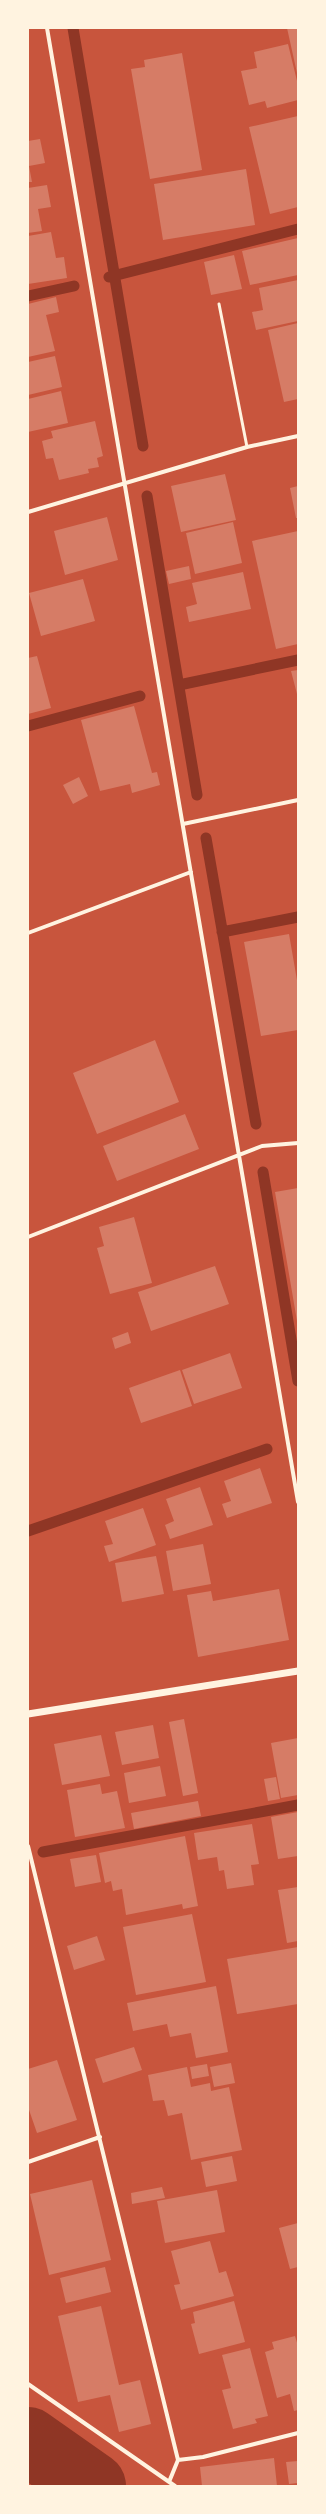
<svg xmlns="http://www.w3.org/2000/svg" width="326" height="2514" font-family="'Public Sans',sans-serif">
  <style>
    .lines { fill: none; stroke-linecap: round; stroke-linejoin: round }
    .stream { stroke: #8f3625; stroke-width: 11 }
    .river { stroke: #8f3625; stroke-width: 68 }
    .building { fill: #d67c66 }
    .service { stroke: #fff3e0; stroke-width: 3 }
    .minor { stroke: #fff3e0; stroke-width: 4 }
    .tertiary { stroke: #fff3e0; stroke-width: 7 }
  </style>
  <rect width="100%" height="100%" fill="#c8553d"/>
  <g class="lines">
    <!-- stream -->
    <path class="stream" d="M73,28l70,418
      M109,277l189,-48
      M28,296l46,-10
      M147,496l50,299
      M179,685l119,-25
      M28,726l112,-30
      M206,838l50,286
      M222,932l76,-15
      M263,1172l35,209
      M28,1531l239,-82
      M43,1852l255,-47"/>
    <!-- river -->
    <path class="river" d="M28,2441l64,45"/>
  </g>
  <!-- building -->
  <path class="building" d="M287,28h11v45h-1z
    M288,44l10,41v15l-31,8 -2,-7 -16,4 -8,-34 16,-3 -3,-16z
    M182,53l20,117 -52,9 -19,-110 14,-2 -1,-7z
    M298,116v91l-28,7 -21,-87z
    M40,139l5,24 -16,3 3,16h-4v-41z
    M246,169l9,56 -92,15 -9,-56z
    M47,185l4,22 -13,2 4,22 -14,2v-45z
    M51,232l5,26 8,-1 3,21 -39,6v-48z
    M298,238v37l-48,10 -8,-34z
    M234,255l8,34 -31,6 -7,-33z
    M298,280v41l-42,9 -4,-18 11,-2 -4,-22z
    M56,297l3,15 -13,3 9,36 -27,6v-53z
    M298,323v76l-14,3 -16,-72z
    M55,356l7,31 -34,8v-33z
    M61,391l7,32 -40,9v-33z
    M95,421l8,35 -6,2 2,9 -11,2 1,4 -30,7 -6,-22 -7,1 -4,-18 11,-3 -2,-7z
    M225,474l11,46 -55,12 -10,-46z
    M298,486v32h-2l-6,-30z
    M107,517l11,43 -53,15 -11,-44z
    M233,522l9,41 -47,11 -9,-41z
    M298,531v113l-22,5 -24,-108z
    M189,566l2,13 -22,5 -3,-13z
    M243,572l8,37 -62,13 -3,-15 11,-3 -5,-21z
    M83,579l12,42 -54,15 -12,-43z
    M37,656l14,52 -23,6v-56z
    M298,670v24h-1l-6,-23z
    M134,706l18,67 5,-1 3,13 -28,8 -2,-9 -30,7 -19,-71z
    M79,777l9,19 -15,8 -10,-19z
    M289,934l9,52v44l-37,6 -17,-94z
    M155,1040l24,62 -82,32 -24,-61z
    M185,1114l14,35 -82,32 -14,-35z
    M298,1188v133h-1l-22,-129z
    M134,1217l18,66 -42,11 -13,-46 7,-2 -5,-19z
    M215,1266l14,38 -78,27 -13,-39z
    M128,1332l3,11 -16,6 -3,-11z
    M230,1353l12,35 -48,16 -12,-34z
    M180,1370l12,36 -51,17 -12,-35z
    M260,1468l12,35 -45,15 -5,-14 9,-3 -7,-20z
    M200,1487l13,38 -43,14 -5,-14 9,-4 -8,-22z
    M143,1508l13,37 -47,17 -5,-16 9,-2 -8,-23z
    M203,1544l8,40 -38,7 -7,-40z
    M156,1556l8,38 -42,8 -7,-39z
    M279,1589l10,51 -91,17 -11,-62 24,-4 2,10z
    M184,1719l14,74 -15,3 -14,-74z
    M153,1725l6,33 -37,7 -7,-33z
    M101,1735l9,41 -48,9 -8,-41z
    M298,1738v57l-17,3 -10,-55z
    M160,1766l6,30 -37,7 -5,-30z
    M276,1777l4,22 -12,2 -4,-22z
    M100,1784l2,10 15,-3 8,37 -50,9 -8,-47z
    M198,1801l3,15 -67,13 -3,-16z
    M298,1812v44l-20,3 -7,-42z
    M252,1824l7,40 -8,1 3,20 -27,4 -3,-19 -5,1 -2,-14 -19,3 -4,-27z
    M185,1836l13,70 -15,3 -1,-5 -56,11 -4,-26 -9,2 -2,-10 -6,2 -6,-30z
    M96,1855l5,27 -26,5 -5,-28z
    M298,1887v54l-11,2 -9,-53z
    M192,1914l14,68 -70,13 -13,-68z
    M97,1936l8,24 -31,10 -7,-24z
    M298,1947v57l-61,10 -10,-55z
    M216,1986l12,66 -32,6 -5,-25 -21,4 -3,-13 -34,7 -6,-28z
    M134,2047l8,23 -39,13 -8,-24z
    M57,2060l20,60 -40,13 -9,-26v-38z
    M231,2063l4,20 -21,4 -4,-20z
    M207,2064l2,12 -17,3 -2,-12z
    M187,2067l4,20 19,-4 1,8 18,-4 13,63 -51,10 -9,-47 -14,3 -4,-16 -11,1 -5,-26z
    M232,2156l5,25 -31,6 -5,-25z
    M92,2180l19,80 -62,15 -19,-81z
    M162,2187l3,11 -33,6 -1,-11z
    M217,2190l8,42 -60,11 -8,-42z
    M298,2223v44l-8,2 -11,-41z
    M210,2241l9,32 7,-2 8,25 -53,14 -7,-25 6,-1 -9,-33z
    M105,2267l6,25 -45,11 -6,-25z
    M234,2301l11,41 -46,12 -8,-30 4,-1 -2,-11z
    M101,2306l18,79 21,-5 11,44 -32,8 -9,-37 -32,7 -20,-86z
    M295,2336l3,10v64l-4,1 -4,-17 -13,4 -12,-46 9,-3 -2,-7z
    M250,2348l18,68 -13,3 2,4 -24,6 -11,-39 9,-2 -9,-33z
    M274,2458l3,28h-75l-2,-19z
    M298,2461v22l-9,1 -3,-22z"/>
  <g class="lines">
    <!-- service -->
    <path class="service" d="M219,304l28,143"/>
    <!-- minor -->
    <path class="minor" d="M47,28l251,1474
      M28,512l219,-65 51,-11
      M183,824l115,-24
      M28,933l163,-61
      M28,1237l234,-91 36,-3
      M28,1846l150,614 25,-3 95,-24
      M28,2162l72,-25
      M28,2384l147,102
      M169,2482l9,-22"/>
    <!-- tertiary -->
    <path class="tertiary" d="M28,1714l270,-43"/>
  </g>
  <!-- border -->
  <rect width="326" height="2514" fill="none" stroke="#fff3e0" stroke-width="58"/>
</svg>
